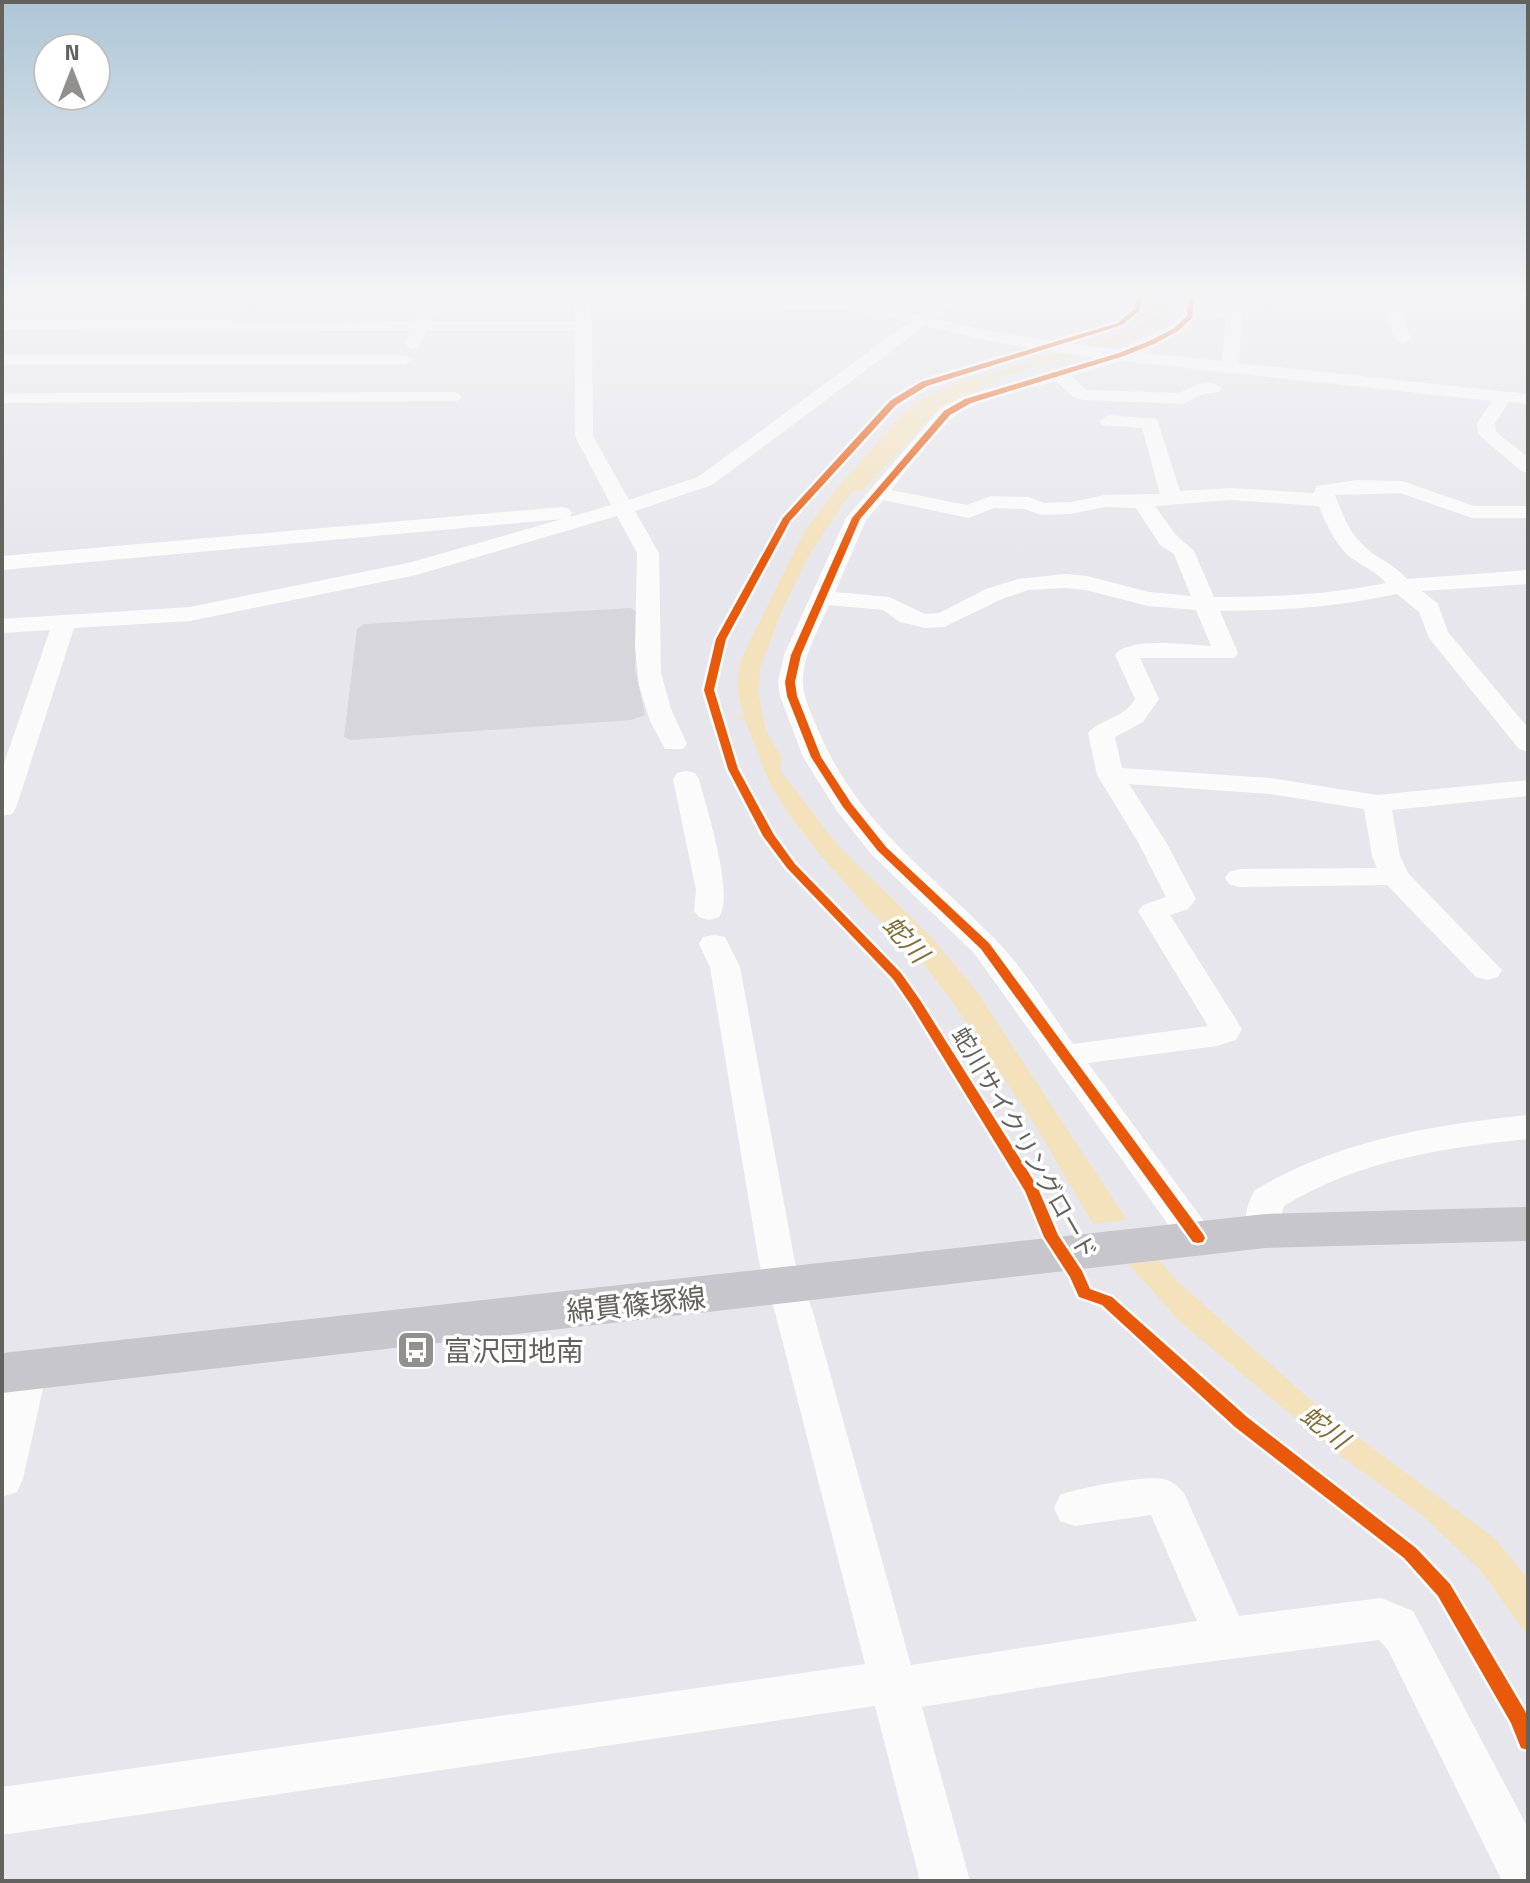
<svg xmlns="http://www.w3.org/2000/svg" width="1530" height="1883" font-family="'Titillium Web','Noto Sans JP',sans-serif">
  <style>
    .industrial { fill: #d7d7db }
    .water { fill: #f4e2bd }
    .lines { fill: none; stroke-linecap: round; stroke-linejoin: round }
    .river { fill: #f4e2bd; fill-rule: evenodd }
    .minor { fill: #fbfbfc; fill-rule: evenodd }
    .major { fill: #c6c6cb; fill-rule: evenodd }
    .cycleway-casing { stroke: #fff; stroke-width: 5 }
    .cycleway { fill: #e8590c; fill-rule: evenodd }
    .labels { text-anchor: middle; dominant-baseline: central; stroke-width: 7; stroke-linejoin: round; paint-order: stroke }
    .street-label { font-size: 24px; fill: #64625c; stroke: #fff }
    .water-label { font-size: 26px; font-style: italic; fill: #806f38; stroke: #fff }
    .near-street-label { font-size: 28px; fill: #64625c; stroke: #fff }
    .near-poi-label { font-size: 28px; fill: #64625c; stroke: #fff; text-anchor: start }
  </style>
  <rect width="100%" height="100%" fill="#e7e6ec"/>
  <!-- industrial -->
  <path class="industrial" d="M630,608l8,4 -3,56 10,47 -14,5 -281,20 -6,-3 13,-108 7,-5z"/>
  <!-- water -->
  <path class="water" d="M1158,294h13c-2,8 -3,18 -8,24 -12,18 -62,33 -82,30l64,-24 11,-11z
    M1066,351l13,3 -115,34 -30,13 -29,27 -62,75 -35,54 -26,53 -22,58 -2,24 8,39 16,27 -2,12 56,73 97,96 42,50 152,231 -34,4 -58,-99 -84,-125 -36,-47 -46,-43 -49,-55 -30,-39 -21,-34 -24,-62 -13,-1 12,-2c-7,-22 -9,-38 -2,-60l62,-125 34,-45 70,-79 22,-14z
    M1158,1259l18,21 148,132 170,126 34,41v57l-47,-65 -59,-56 -84,-61 -158,-132 -52,-59z"/>
  <g class="lines">
    <!-- river -->
    <path class="river" d="M971,377l8,2 3,5 -3,5 -39,18 -78,84h-18l-4,-5 4,-5 80,-84z"/>
    <!-- minor -->
    <path class="minor" d="M2,294h318l-8,5h-310z
      M426,294h16l-12,27h145l-2,-27h16l3,32 1,110 36,64 69,-23 211,-155 -50,-11 -85,-2 -6,-2 -7,-13h16l3,5 79,2 60,14 23,-21h16l-8,13 -15,12 59,13 124,18 52,-24 12,-10 2,-22h16l-1,12 36,3 8,5 -4,49 289,31v10l-19,-2 -14,21 1,9 32,25v16l-7,-2 -43,-37 -1,-11 15,-22 -371,-40 -49,15 14,14 94,3c11,-7 29,-17 42,-5l-3,4 -16,2 -21,10 -99,-4 -10,-3 -17,-16c-33,9 -71,15 -99,34 -20,14 -49,55 -66,75l76,15 24,-9 38,1 15,6 27,-1 33,-7 56,-1 -18,-66 -40,-3 -2,-4 9,-6 48,4 23,72 50,-3 84,5 2,-7 42,-6 44,1 72,25h54v12h-56l-72,-25 -65,2c7,17 13,36 27,49 13,14 31,19 45,35l121,-9v14l-106,7 16,13 10,28 80,96v24l-9,-3 -90,-111 -10,-26 -22,-18c-62,13 -115,17 -177,17l18,42 -4,5h-94l19,41 -16,23 -28,15 7,31 148,10 107,17 151,-15v16l-136,14 8,46 8,17 94,97 -4,7 -11,3 -11,-3 -89,-92 -148,2 -10,-3 -4,-6 4,-6 10,-3 138,-1 -5,-12 -8,-47 -94,-15 -141,-10 37,58 30,57 -8,10 -18,6 72,114 -6,11 -19,6 -129,17 128,175 -5,10 -13,4 -13,-4 -211,-295 -102,-98 -35,-44 -34,-54 -23,-61 -2,-14 6,-27 62,-137 94,-109 22,-12 134,-39 -102,-16 -69,-16 -213,159 -77,26 24,42 2,120 10,36 16,35 -4,5h-18l-15,-28 -11,-36 -4,-38 2,-94 -20,-37 -201,59 -226,46 -116,7 -58,180 -4,6 -10,2v-47l48,-139 -48,3v-14l188,-12 222,-45 150,-43 -560,51v-14l560,-49 7,2 3,4 -2,4 41,-12 -36,-69v-105h-149l-8,17 -6,1 -8,-5 6,-13 -408,-1v-10l412,1zM1198,315l28,3 -4,43 -80,-8 39,-19zM883,500l86,18 25,-10 31,1 16,6 30,-1 33,-7 32,1 24,37 14,9 17,42 -42,-4 -62,-16 -22,-2 -47,5 -32,10 -47,24 -14,1 -36,-17 -54,-5 31,-72zM1230,500l89,6c6,16 16,38 30,50 12,10 26,14 37,27 -58,12 -113,14 -172,14l-20,-46 -18,-16 -21,-29zM1065,588l21,2 62,16 48,4 15,36c-23,-1 -82,-10 -96,9l20,44c-11,20 -34,19 -47,34l9,42 41,67 28,55 -23,8 -5,6 70,115 -135,18c-25,-35 -49,-76 -80,-107 -69,-70 -138,-116 -177,-212 -5,-12 -12,-26 -13,-40 -2,-26 16,-56 26,-80l54,5 17,12 25,6 19,-1 58,-28 26,-9z
      M1317,294l71,3c15,-7 44,-5 61,-1l2,3 -8,5h-43l11,35 -8,5 -8,-5 -11,-33 -54,-3z
      M2,355h402l9,5 -9,5h-402z
      M452,392l6,1 3,4 -3,4 -456,2v-10z
      M686,771l9,2 4,6c7,28 36,116 20,138l-10,3 -10,-3 -5,-6 2,-21 -23,-111 4,-6z
      M714,935l11,2 15,30 55,295 18,50 98,353 286,-44 -46,-106 -76,11 -15,-5 -6,-13 6,-13c18,-7 85,-20 103,-16 10,2 14,7 21,14l55,123 142,-18 32,13 115,217v53h-26l-114,-231 -9,-10 -227,29 -230,38 48,174h-50l-45,-175 -873,129v-48l863,-123 -90,-352 -16,-50 -49,-295 -11,-23 4,-7z
      M1528,1115v24c-86,9 -169,21 -244,67l-4,13 3,12 -5,10 -13,4 -13,-4c-10,-19 -7,-33 3,-51 84,-50 177,-65 273,-75z
      M27,1354l14,5 6,11 -24,109 -6,13 -15,5v-105l11,-33z"/>
    <!-- major -->
    <path class="major" d="M1528,1207v34l-263,7 -1263,145v-40l1263,-139z"/>
    <defs>
      <path id="cycleway" d="M1138,294h6l-5,17 -17,14 -195,61 -31,19 -106,116 -64,118 -12,51 24,79 36,66 21,29 106,109 19,27 117,186 21,49 24,36 8,18 22,8 135,120 169,131 34,36 75,127 3,7v32l-7,-2 -10,-25 -73,-127 -34,-38 -169,-131 -133,-122 -23,-8 -9,-20 -26,-40 -19,-46 -114,-186 -18,-26 -106,-111 -24,-32 -35,-67 -24,-79 12,-51 67,-121 107,-117 31,-19 197,-59 16,-14z
        M1189,294h6l-3,24 -14,13 -24,13 -30,12 -153,47 -21,12 -90,104 -59,136 -6,27 2,14 24,61 30,46 35,44 103,96 214,291 2,4 -2,4 -5,1 -5,-1 -212,-293 -103,-98 -35,-44 -32,-50 -24,-61 -2,-14 6,-27 61,-137 92,-107 21,-12 154,-46 30,-12 24,-12 14,-13z"/>
    </defs>
    <!-- cycleway casing -->
    <use href="#cycleway" class="cycleway-casing"/>
    <!-- cycleway -->
    <use href="#cycleway" class="cycleway"/>
  </g>
  <!-- sky -->
  <linearGradient id="sky" x2="0" y2="1"><stop stop-color="#adc6d7"/><stop offset="0.53" stop-color="#f4f4f6"/><stop offset="1" stop-color="#f4f4f6" stop-opacity="0"/></linearGradient>
  <rect width="1530" height="557" fill="url(#sky)"/>
  <!-- icons -->
  <defs>
    <symbol id="bus-square" viewBox="-11 -11 22 22"><rect x="-9" y="-9" width="18" height="18" rx="4" fill="#92908e" stroke="#fff"/><path d="M-5-6H5V4H4V6H2V4H-2V6H-4V4H-5ZM-3.5-4V0h7V-4ZM-3.5 1.2v1.5H-2V1.2ZM2 1.2v1.5H3.5V1.2Z" fill="#fff"/></symbol>
  </defs>
  <g fill-rule="evenodd">
    <use href="#bus-square" x="394" y="1328" width="44" height="44"/>
  </g>
  <g class="labels">
    <!-- street labels -->
    <g class="street-label">
      <text transform="translate(1025 1143) rotate(60)">蛇川サイクリングロード</text>
    </g>
    <!-- water labels -->
    <g class="water-label">
      <text transform="translate(906 939) rotate(48)">蛇川</text>
      <text transform="translate(1325 1427) rotate(38)">蛇川</text>
    </g>
    <!-- near-street labels -->
    <g class="near-street-label">
      <text transform="translate(636 1304) rotate(-6)">綿貫篠塚線</text>
    </g>
    <!-- near-poi labels -->
    <g class="near-poi-label">
      <text x="444" y="1350">富沢団地南</text>
    </g>
  </g>
  <!-- border -->
  <rect width="1530" height="1883" fill="none" stroke="#64625c" stroke-width="8"/>
  <!-- north arrow -->
  <g transform="translate(72 72)"><circle r="38" fill="#ffffff" stroke="#c1c0be" stroke-width="2"/>
  <path d="M0-6L14 30L0 20L-14 30Z" fill="#92908e"/>
  <text y="-12" font-size="22" font-weight="bold" text-anchor="middle" fill="#64625c">N</text>
  </g>
</svg>
